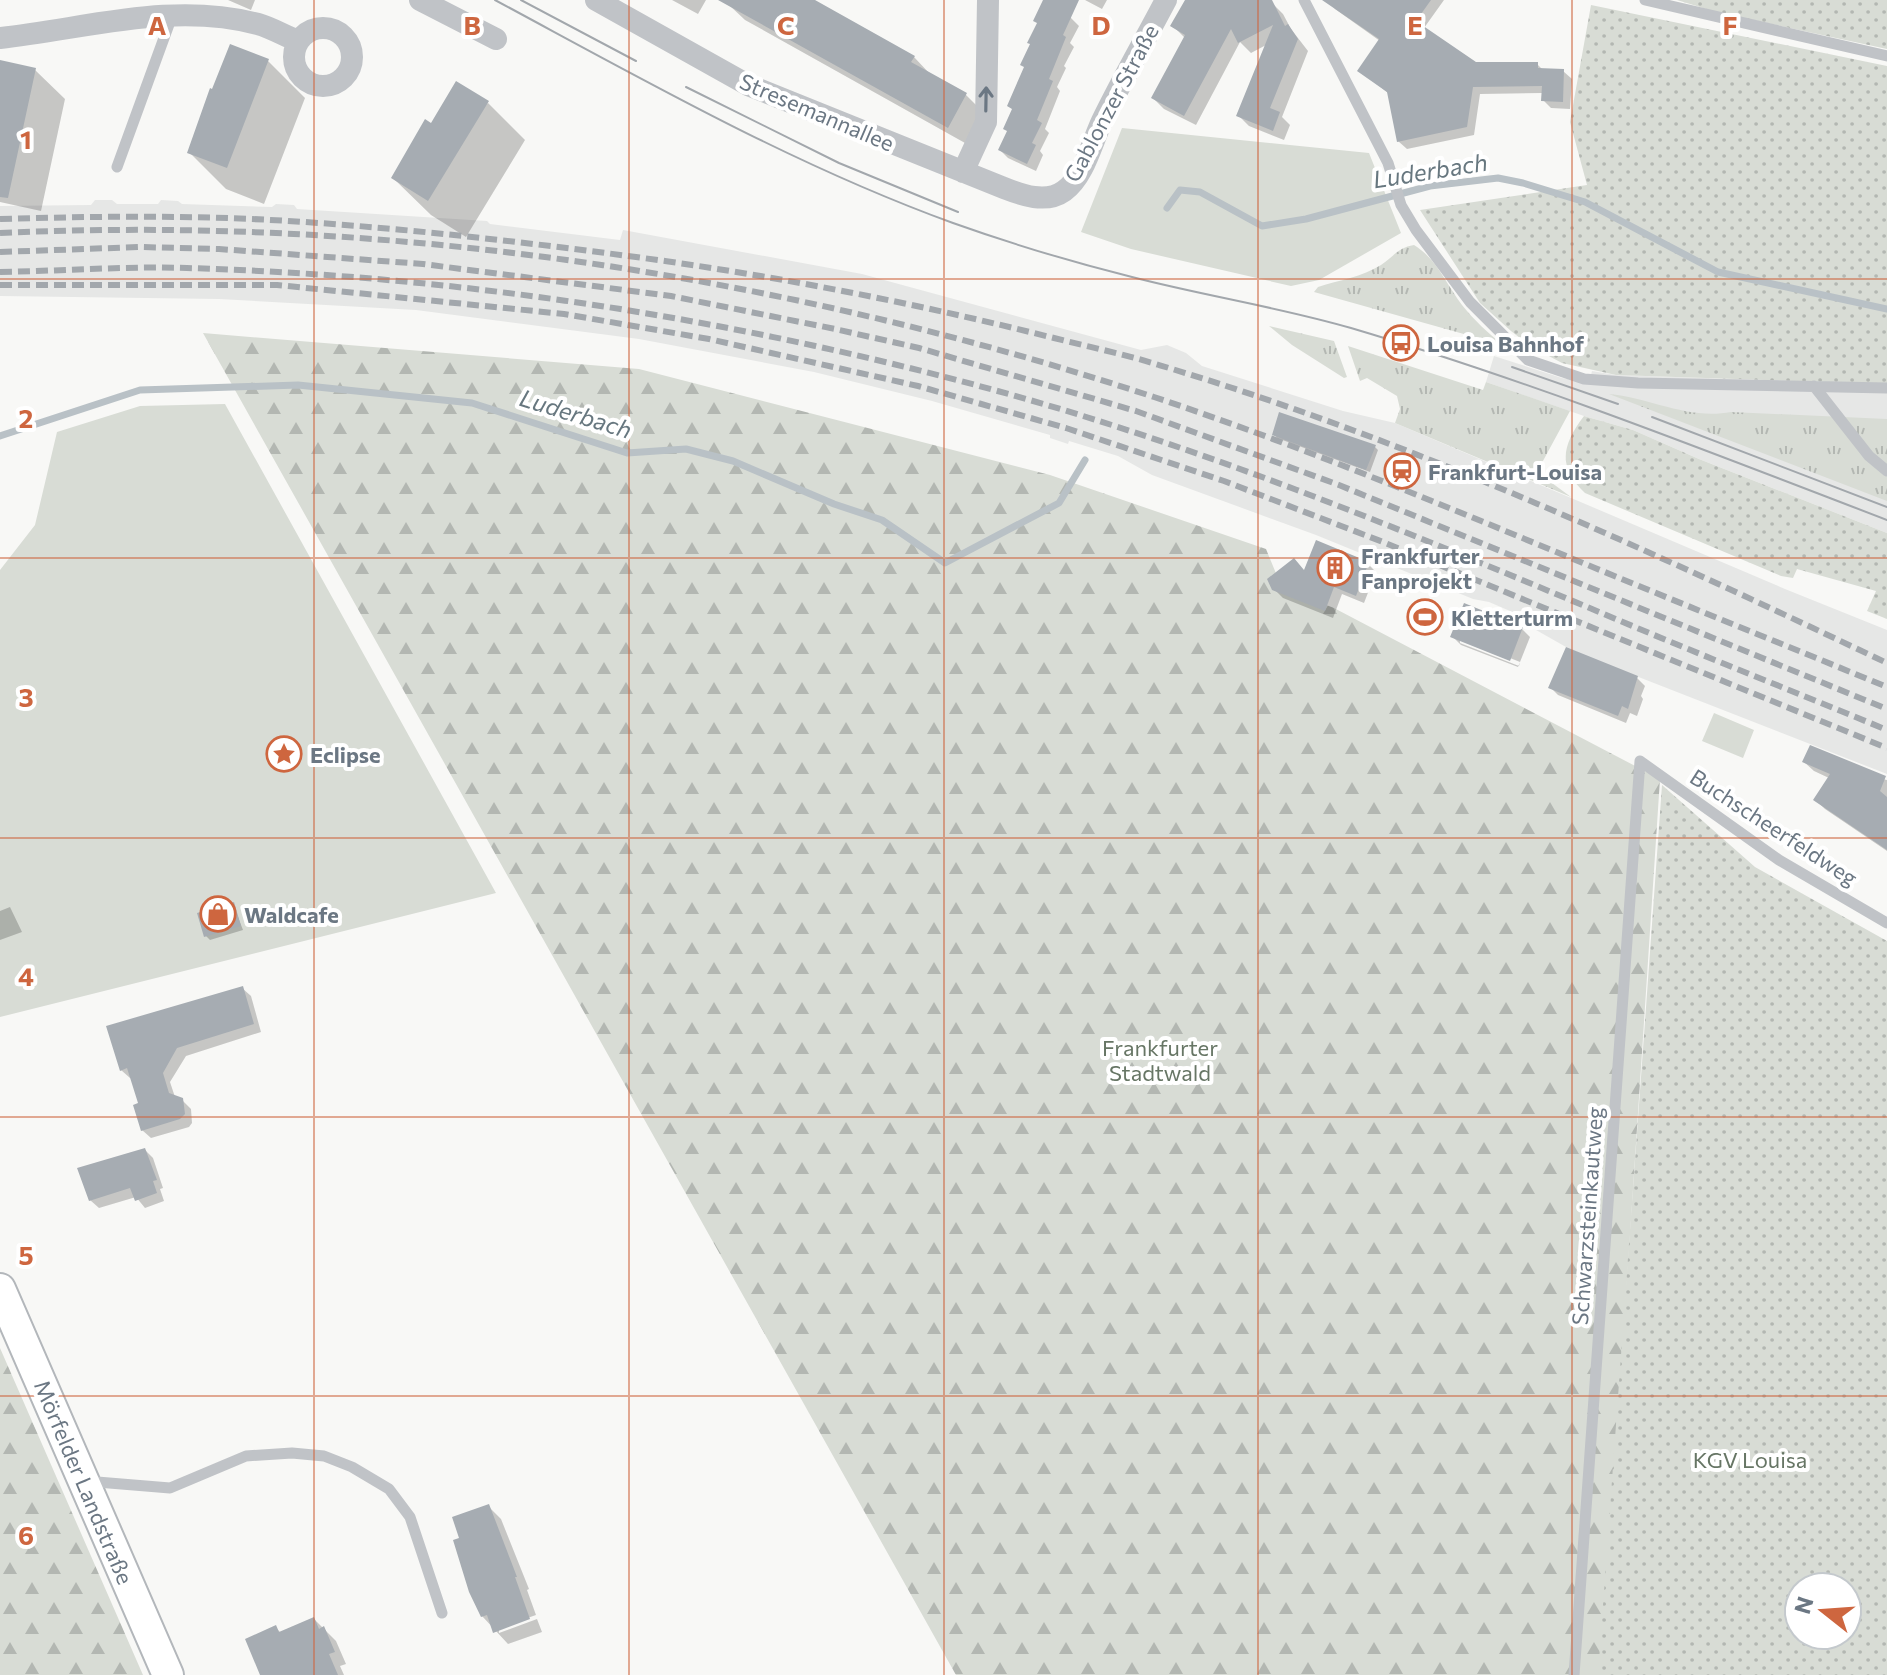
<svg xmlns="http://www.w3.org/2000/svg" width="1887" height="1675" font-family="Commissioner,sans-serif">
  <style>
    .built { fill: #e6e7e6 }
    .grass { fill: url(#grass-tufts) }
    .forest { fill: url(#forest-firs) }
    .park { fill: #d8dcd5 }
    .garden { fill: url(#garden-dots); fill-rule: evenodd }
    .shadow { fill: #0003; fill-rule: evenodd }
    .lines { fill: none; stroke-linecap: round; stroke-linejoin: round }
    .stream { stroke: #b9c1c6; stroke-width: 7 }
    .building { fill: #a6acb2 }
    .secondary-casing { stroke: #b3b7bb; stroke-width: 34 }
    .service { stroke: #c0c3c7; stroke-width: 11 }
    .minor { stroke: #c0c3c7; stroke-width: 22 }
    .secondary { stroke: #fff; stroke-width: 30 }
    .tram { stroke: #a2a7ac; stroke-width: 2 }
    .rail { stroke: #a2a7ac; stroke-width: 6; stroke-dasharray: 12 6; stroke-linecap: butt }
    .oneway { stroke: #6b7783 }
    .grid { fill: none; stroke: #ce663f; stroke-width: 2; stroke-opacity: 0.55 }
    .labels { text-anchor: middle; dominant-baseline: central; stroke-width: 8; stroke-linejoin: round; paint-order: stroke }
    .street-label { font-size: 22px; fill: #6b7783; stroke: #fff }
    .poi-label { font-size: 22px; font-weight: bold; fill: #6b7783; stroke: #fff; text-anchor: start }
    .park-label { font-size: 22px; fill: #677665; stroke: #fff }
    .water-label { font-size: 24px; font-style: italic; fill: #67777f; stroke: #fff }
    .grid-label { font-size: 26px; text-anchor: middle; font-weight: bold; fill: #ce663f; stroke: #fff; stroke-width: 8; stroke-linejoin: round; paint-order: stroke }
  </style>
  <defs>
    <pattern id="grass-tufts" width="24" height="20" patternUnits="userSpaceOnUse" patternTransform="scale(2)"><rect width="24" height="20" fill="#d8dcd5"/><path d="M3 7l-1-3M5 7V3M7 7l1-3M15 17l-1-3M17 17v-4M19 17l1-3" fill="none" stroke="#b3b7b2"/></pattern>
    <pattern id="forest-firs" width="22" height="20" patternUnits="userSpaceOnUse" patternTransform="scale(2)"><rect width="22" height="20" fill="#d8dcd5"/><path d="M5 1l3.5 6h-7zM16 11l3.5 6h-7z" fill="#b3b7b2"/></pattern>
    <pattern id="garden-dots" width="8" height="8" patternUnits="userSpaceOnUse" patternTransform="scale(2)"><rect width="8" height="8" fill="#d8dcd5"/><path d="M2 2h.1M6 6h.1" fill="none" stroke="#b3b7b2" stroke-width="1.8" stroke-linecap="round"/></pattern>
  </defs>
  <rect width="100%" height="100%" fill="#f8f8f6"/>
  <!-- built -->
  <path class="built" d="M95,200h17l5,4h41l3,-4 17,1 4,3 90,3 4,-3 18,1 3,4 190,12 3,3 130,16 3,-10 239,44 279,76 26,-5 19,8 16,13 141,45 52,12 390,166 102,41v144l-292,-114 -29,-13 -37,-21 -19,-15 -21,-9 -16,-3 -157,-64 -164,-60 -34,-19 -49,-15 -1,3 -18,-6v-3l-118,-34 -118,-29 -175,-33 -223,-29 -197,-11 -219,-3v-90l91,-1z
    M1494,356l68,22 27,5 3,-12 24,4 271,9v149l-188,-74 -66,-29 -49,-14 -98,-34z"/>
  <!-- grass -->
  <path class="grass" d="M1414,245c23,14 32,39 48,60 12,15 26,28 41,40l-189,-53 4,-5c21,-7 44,-10 63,-22 12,-8 18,-18 33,-20z
    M1269,326l65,15 13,36 -3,1 -52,-33z
    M1348,346l135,44 3,-8 84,29 -33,61 34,25 -176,-74 5,-14 -3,-13 -30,-18 -7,3z
    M1609,394c42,4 79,26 122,18l156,7v82z"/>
  <!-- forest -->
  <path class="forest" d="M203,333l436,36 411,106 216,74 16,39 52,20 326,171 -59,896h-645z
    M0,1348l143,327h-143z"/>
  <!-- park -->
  <path class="park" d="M1122,128l247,25 32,80 -82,47 -28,6 -160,-37 -50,-17z
    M225,404l271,489 -496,124v-447l35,-45 22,-93 83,-26z
    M1714,713l40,17 -11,28 -41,-17z"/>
  <!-- garden -->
  <path class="garden" d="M1677,0h210v49l-171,-37z
    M1591,5l296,61v318l-271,-9 -54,-12 -32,-17 -19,-15 -31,-28 -60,-93 167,-25 -17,-63z
    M1584,416l49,14 66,29 188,74v86l-20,-8 9,-20 -79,-22 -4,9 -12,-2 -196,-83c-28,-26 -23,-48 -1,-77z
    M1662,785l93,82 132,74v734h-289zM1799,1587h48v48h-48z"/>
  <!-- shadow -->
  <path class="shadow" d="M228,0h27l-4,10z
    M672,0h34l-8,14z
    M731,0h80l103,57 16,17 36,21 16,16 -17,32 -220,-123 -17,-16z
    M1085,0h22l-5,9z
    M1186,0h76l10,3 11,11 8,15 17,22 -26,66 8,8 -6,15 -35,-14 -11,-11 30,-71 -17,9 -11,-11 -44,83 -32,-16 -11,-11 32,-60 -12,-12z
    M1328,0h116l-20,28 52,36h61l6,6 20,1 9,8 -2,30 -19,-1 -8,-8v-7l-63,1 -6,41 -67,14 -9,-8 -10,-48 -29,-23 21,-29 -45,-32z
    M1070,17l9,9 -9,17 4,4 -10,19 2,2 -9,19 3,4 -15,38 4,4 -9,18 3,4 -7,16 -28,-13 -8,-8z
    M231,46l37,15 37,37 -41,106 -38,-15 -37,-37z
    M0,65l35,5 30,29 -24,112 -41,-9z
    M488,103l37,37 -59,97 -35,-22 -38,-37z
    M1274,434l101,13 3,3 -8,22 -93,-34z
    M1368,564l8,8 -12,31 -22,-9 -9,24 -50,-20 -9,-9 31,-16z
    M1522,629l8,8 -12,30 -57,-22 -9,-9zM1460,638l60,24 -1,4 -59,-23z
    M1637,678l8,8 -4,10 2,3 -6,17 -7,-3 -4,10 -68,-28 -8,-8z
    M1804,762l83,18v71l-62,-42 -10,-10 14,-21 -15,-7z
    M233,904l10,26 -33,10 -4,-4z
    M10,907l12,25 -22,8v-29z
    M242,988l9,8 10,36 -75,24 -16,26 5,15 7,3 9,9 1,14 -3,4 -38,11 -9,-8 -2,-25 -8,-28 -2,1 -9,-8z
    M145,1150l8,8 10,30 -3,1 4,12 -19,7 -9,-11 -37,11 -9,-8z
    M488,1506l13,13 28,70 -2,1 9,25 -37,13v5l38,-14 5,13 -34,12 -26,-28 -20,-77z
    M314,1619l22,22 10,23 -6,2 4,9h-64l-4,-47 5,5z"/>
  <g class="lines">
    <!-- stream -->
    <path class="stream" d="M1167,208l13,-18 20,2 62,34 44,-7 124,-33 68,-8 25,5 62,19 133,70 169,37
      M0,436l140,-46 158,-5 174,18 155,50 59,-4 47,12 101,43 48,16 63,43 114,-60 26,-43"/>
  </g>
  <!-- building -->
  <path class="building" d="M718,0h97l100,56 -4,6 56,31 -19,35z
    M1043,0h36l-16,35 3,2 -17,42 4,2 -16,39 5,3 -10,20 4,2 -9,19 -29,-14 9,-19 -4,-2 9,-20 -5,-3 17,-39 -4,-2 10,-21 -3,-1 10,-20 -4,-2z
    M1185,0h87l13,26 3,-2 10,15 -28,69 10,4 -7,19 -37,-15 37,-91 -35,18 -7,-14 -47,87 -33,-18 34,-63 -15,-9z
    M1322,0h109l-15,21 60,41h62v6l26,1 -1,33 -22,-1 1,-15 -69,1 -6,40 -70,15 -10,-50 -30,-21 22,-32z
    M230,44l39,15 -42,109 -40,-15 23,-65 2,1z
    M0,60l36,8 -28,130 -8,-1z
    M456,81l33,20 -61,100 -37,-23 34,-59 6,4z
    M1279,412l97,33 -10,25 -94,-35z
    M1316,540l53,22 -13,34 -22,-9 -9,24 -53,-21 -5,-11 27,-21 10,12z
    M1464,603l59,24 -13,34 -60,-24z
    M1566,647l72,29 -10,33 -6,-3 -4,10 -70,-28z
    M1810,745l76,31 -6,15 7,6v53l-74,-50 17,-26 -28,-12z
    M234,902l7,24 -37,11 -7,-24z
    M243,986l11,38 -77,24 -14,25 6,20 14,5 2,16 -5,5 -39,12 -8,-26 5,-2 -11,-35 -7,3 -14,-45z
    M145,1148l12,32 -4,1 4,12 -22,8 -5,-13 -41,13 -12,-33z
    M489,1504l28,73h-2l15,42 -37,14 -6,-18 -6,2 -12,-25 -16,-52 6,-2 -7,-21z
    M314,1617l5,12 5,-3 11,26 -6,2 9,21h-78l-15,-36 31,-14 3,7z"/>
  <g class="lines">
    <defs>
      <path id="secondary" d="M0,1289l168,386"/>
    </defs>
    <!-- secondary casing -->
    <use href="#secondary" class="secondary-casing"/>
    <!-- service -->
    <path class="service" d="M1304,0l84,163 13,42 15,25 54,72 58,58 56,19 54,4 249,5
      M1645,0l242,56
      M117,167l55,-151
      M1814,386l55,70 18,15
      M1640,761l139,99 108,63
      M85,1481l85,7 76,-32 46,-3 32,3 28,11 37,22 21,28 32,96
      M1574,1675l66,-914"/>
    <!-- minor -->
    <path class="minor" d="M420,0l76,39
      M596,0l152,85 256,103c18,7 42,16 60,3 20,-14 28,-49 38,-70 20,-41 43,-81 64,-121
      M294 57a29 29 0 1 1 58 0a29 29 0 1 1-58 0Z
      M0,38c85,-9 172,-37 258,-14 14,4 27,12 40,17
      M963,172l23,-50 2,-122"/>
    <!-- secondary -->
    <use href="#secondary" class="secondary"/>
    <!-- tram -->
    <path class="tram" d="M495,0c149,80 298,165 458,223 59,21 119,39 179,54 73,19 147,30 219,51 182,54 359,124 536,192
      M521,0l115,61
      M686,87l153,76 119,49
      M1512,367l106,37
      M1652,417l235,90"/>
    <!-- rail -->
    <path class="rail" d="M0,219c102,-3 204,-4 305,3 118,8 235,22 353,38 133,19 265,45 396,78 35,9 70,16 105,27 251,75 492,186 728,298
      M0,233c389,-18 785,42 1154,164 150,50 296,111 441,171 97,40 195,79 292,119
      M0,252l140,-5 79,2 204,15 248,32 164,33 84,19 217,63 203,74 548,224
      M0,272c62,-1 125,-6 187,-4 273,8 544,50 807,122 209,57 411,141 610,224 94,40 189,77 283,116
      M0,285h277l287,29 145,25 209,47 148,42 158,53 159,61 504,206"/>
  </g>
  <!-- one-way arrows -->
  <defs><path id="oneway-shaft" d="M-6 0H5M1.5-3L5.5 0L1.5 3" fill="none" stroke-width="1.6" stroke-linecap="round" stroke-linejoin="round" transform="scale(2)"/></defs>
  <use class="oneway" href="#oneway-shaft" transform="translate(986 99) rotate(-89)"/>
  <!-- grid -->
  <path class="grid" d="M314,0v1675M629,0v1675M944,0v1675M1258,0v1675M1572,0v1675M0,279h1887M0,558h1887M0,838h1887M0,1117h1887M0,1396h1887"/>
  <!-- icons -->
  <defs>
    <symbol id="bus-ring" viewBox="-11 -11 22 22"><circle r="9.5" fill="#fff" stroke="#ce663f" stroke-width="1.5"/><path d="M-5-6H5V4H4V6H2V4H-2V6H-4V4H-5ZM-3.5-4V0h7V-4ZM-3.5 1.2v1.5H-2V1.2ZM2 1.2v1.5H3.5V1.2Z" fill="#ce663f"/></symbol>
    <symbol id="station-ring" viewBox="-11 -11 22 22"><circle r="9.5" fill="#fff" stroke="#ce663f" stroke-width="1.5"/><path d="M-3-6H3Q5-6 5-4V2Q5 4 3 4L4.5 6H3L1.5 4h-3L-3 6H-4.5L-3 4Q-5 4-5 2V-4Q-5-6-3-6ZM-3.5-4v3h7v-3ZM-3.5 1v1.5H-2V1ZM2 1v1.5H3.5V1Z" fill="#ce663f"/></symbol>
    <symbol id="building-ring" viewBox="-11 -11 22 22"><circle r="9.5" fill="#fff" stroke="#ce663f" stroke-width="1.5"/><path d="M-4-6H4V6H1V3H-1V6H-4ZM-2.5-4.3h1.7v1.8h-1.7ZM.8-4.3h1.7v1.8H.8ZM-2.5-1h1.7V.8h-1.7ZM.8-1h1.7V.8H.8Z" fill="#ce663f"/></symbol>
    <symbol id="stadium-ring" viewBox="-11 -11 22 22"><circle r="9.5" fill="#fff" stroke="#ce663f" stroke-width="1.5"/><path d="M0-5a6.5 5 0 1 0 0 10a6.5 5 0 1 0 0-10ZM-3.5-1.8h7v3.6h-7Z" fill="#ce663f"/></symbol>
    <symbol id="sight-ring" viewBox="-11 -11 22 22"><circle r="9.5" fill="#fff" stroke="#ce663f" stroke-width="1.5"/><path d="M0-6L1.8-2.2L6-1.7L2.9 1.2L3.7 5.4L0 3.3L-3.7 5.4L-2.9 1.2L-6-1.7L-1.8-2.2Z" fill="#ce663f"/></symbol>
    <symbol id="shop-ring" viewBox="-11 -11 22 22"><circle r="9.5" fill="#fff" stroke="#ce663f" stroke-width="1.5"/><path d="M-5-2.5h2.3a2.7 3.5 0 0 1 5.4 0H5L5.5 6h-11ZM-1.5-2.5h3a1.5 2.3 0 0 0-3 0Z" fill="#ce663f"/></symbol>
  </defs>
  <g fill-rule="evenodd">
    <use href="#bus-ring" x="1381" y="323" width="40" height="40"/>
    <use href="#station-ring" x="1382" y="451" width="40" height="40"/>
    <use href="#building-ring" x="1315" y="548" width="40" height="40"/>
    <use href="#stadium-ring" x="1405" y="597" width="40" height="40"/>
    <use href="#sight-ring" x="264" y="734" width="40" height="40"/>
    <use href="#shop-ring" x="198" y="894" width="40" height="40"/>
  </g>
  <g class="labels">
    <!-- street labels -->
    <g class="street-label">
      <text transform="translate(1111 103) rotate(-62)">Gablonzer Straße</text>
      <text transform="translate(817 112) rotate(23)">Stresemannallee</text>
      <text transform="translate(1774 827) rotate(33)">Buchscheerfeldweg</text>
      <text transform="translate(1587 1216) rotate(-86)">Schwarzsteinkautweg</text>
      <text transform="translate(84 1482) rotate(67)">Mörfelder Landstraße</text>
    </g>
    <!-- poi labels -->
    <g class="poi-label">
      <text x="1427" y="343">Louisa Bahnhof</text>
      <text x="1428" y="471">Frankfurt-Louisa</text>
      <text x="1361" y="555">Frankfurter<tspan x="1361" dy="25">Fanprojekt</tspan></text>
      <text x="1451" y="617">Kletterturm</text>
      <text x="310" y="754">Eclipse</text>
      <text x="244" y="914">Waldcafe</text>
    </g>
    <!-- park labels -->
    <g class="park-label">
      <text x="1160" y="1047">Frankfurter<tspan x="1160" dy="25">Stadtwald</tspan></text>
      <text x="1750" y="1459">KGV Louisa</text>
    </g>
    <!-- water labels -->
    <g class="water-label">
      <text transform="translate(1430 170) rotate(-9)">Luderbach</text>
      <text transform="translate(576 413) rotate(17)">Luderbach</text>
    </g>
  </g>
  <g class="grid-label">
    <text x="157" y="35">A</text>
    <text x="472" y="35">B</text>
    <text x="786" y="35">C</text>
    <text x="1101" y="35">D</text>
    <text x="1415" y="35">E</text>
    <text x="1730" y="35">F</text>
    <text x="26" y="149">1</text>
    <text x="26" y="428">2</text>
    <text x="26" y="707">3</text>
    <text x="26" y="986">4</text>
    <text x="26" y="1265">5</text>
    <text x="26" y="1545">6</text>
  </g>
  <!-- north arrow -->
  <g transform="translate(1823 1611) rotate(287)"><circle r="38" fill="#ffffff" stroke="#c4c9cd" stroke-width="2"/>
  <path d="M0-6L14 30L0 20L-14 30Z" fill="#ce663f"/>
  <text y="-12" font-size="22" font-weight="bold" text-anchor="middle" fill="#6b7783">N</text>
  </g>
</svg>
